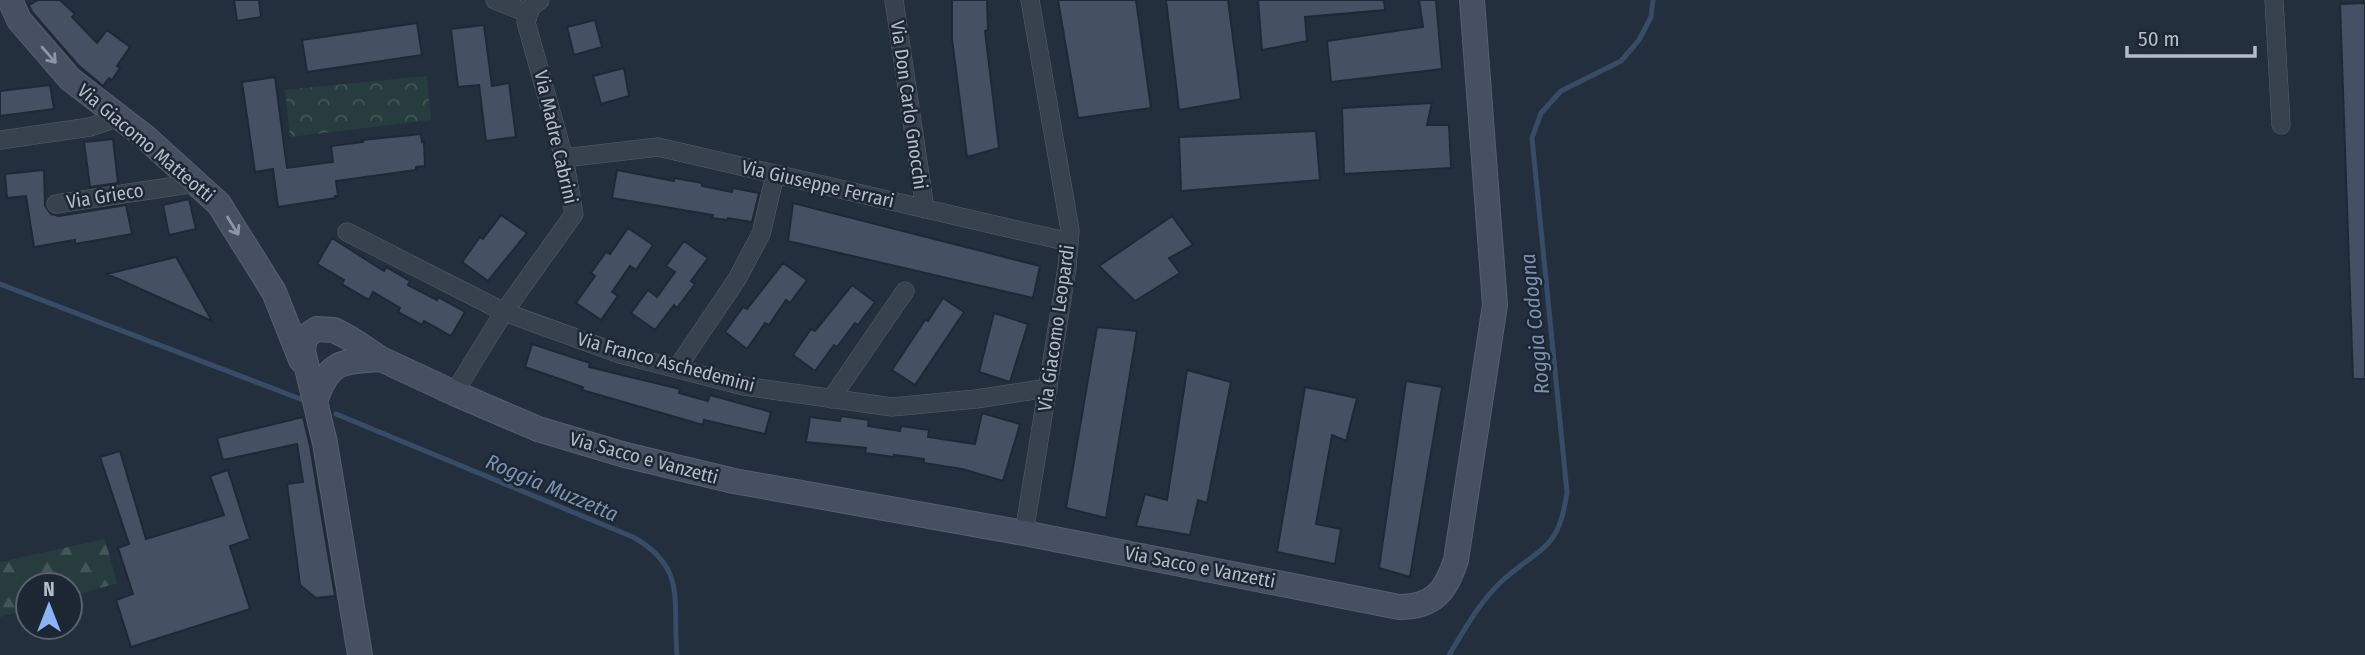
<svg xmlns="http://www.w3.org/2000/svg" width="2365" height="655" font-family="'Fira Sans Condensed',sans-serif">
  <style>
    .forest { fill: url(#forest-firs) }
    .park { fill: url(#park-crowns) }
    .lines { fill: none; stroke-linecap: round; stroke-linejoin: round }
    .stream { stroke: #394c67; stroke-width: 5 }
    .building { fill: #455162; stroke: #1f2835; stroke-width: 2 }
    .street-casing { stroke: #565f6c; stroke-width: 19 }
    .secondary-casing { stroke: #565f6c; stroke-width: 26 }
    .street { stroke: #38414e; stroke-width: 18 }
    .secondary { stroke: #465061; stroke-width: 24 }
    .oneway { stroke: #8e96a5 }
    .labels { text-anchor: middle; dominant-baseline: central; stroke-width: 5; stroke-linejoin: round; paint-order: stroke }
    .street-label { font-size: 19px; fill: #b4bcc9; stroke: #1d2633 }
    .water-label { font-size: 21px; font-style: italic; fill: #7c92b1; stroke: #1d2633 }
  </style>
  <defs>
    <pattern id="forest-firs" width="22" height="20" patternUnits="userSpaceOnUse" patternTransform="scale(1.75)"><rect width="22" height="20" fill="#263c3f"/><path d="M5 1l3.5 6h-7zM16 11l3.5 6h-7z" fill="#435659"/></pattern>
    <pattern id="park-crowns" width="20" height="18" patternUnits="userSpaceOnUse" patternTransform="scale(1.75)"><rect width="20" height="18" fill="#263c3f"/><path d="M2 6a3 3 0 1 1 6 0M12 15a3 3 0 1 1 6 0" fill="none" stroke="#435659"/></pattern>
  </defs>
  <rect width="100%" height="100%" fill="#242f3e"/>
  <!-- forest -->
  <path class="forest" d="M105,539l12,44 -47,14v-12h-42v24l-28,8v-55z"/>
  <!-- park -->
  <path class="park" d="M427,76l4,44 -141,17 -5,-47z"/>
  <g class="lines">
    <!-- stream -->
    <path class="stream" d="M0,284l303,116
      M336,414l297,123c55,31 39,65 44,118
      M1449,655c16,-26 31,-54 54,-75 38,-34 56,-29 64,-88l-35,-354 9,-25 20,-22 60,-30 18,-21 12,-23 2,-17"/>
  </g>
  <!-- building -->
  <path class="building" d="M38,0h22l15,14 -3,3 25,26 10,-13 23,17 -13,19 3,2 -8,12 -3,-2 -6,8 -25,-21 -46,-53 -3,-7z
    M234,0h25l2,17 -24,4z
    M952,0h35l1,30 -3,1 14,117 -32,9 -15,-118z
    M1058,0h78l15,108 -73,10z
    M1166,0h62l13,99 -62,11z
    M1258,0h126l1,10 -80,7 2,24 -45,9z
    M1419,0h17l6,69 -111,13 -4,-41 96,-14z
    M2365,3v376h-12l-13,-375z
    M595,20l7,27 -28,8 -7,-28z
    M417,23l5,32 -115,17 -5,-32z
    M484,25l8,61 17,-3 7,54 -30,4 -7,-56 -21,2 -7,-58z
    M624,68l5,28 -28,8 -8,-28z
    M275,77l12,91 46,-6 -2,-16 32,-4 -1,-2 59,-6 1,8 2,-1 1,25 -9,1v3l-80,11 2,15h-3l1,2 -58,9 -5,-38 -18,3 -13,-90z
    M50,85l4,24 -54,7v-25z
    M1432,103l-5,22h22l2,43 -107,6 -2,-66z
    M1316,131l4,49 -139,11 -2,-54z
    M113,139l5,44 -28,4 -6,-45z
    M44,170l1,36 6,8 8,2 67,-11 6,29 -57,10v-4l-41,7 -8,-51 -19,2 -2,-24z
    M617,170l57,11v-3l28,5v3l30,6 1,-4 26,5 -7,29 -24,-4 -1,2 -15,-2 1,-3 -101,-17z
    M189,199l7,30 -27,6 -6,-30z
    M793,203l247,63 -7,32 -245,-57z
    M501,215l26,18 -39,48 -26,-19 18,-25 3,2z
    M1172,216l21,29 -24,13 11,15 -45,28 -36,-35z
    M628,228l25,17 -17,25 -6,-4 -18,26 6,4 -17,24 -25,-17 19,-27 -4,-3 15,-21 4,2z
    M332,238l52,33 2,-4 24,14 -2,4 29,15 1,-3 27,15 -14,24 -27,-15 -2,4 -24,-13 2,-4 -27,-16 -4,8 -27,-16 2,-4 -27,-16z
    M684,241l24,17 -17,23 4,3 -18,24 -3,-3 -19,25 -24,-17 17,-23 9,7 18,-25 -9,-6z
    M176,257l36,64 -105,-47z
    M783,263l24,17 -17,23 -4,-3 -17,25 -4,-2 -18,26 -22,-17 18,-25 4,2z
    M852,285l23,17 -17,23 -3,-2 -18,24 -3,-2 -19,26 -22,-16 18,-26 4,2z
    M943,298l21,14 -49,73 -23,-15 33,-50 3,1z
    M994,313l34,11 -18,58 -31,-10z
    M1097,327l40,4 -31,187 -40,-10z
    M532,344l58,19 -1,4 91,22 -1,4 29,8 2,-6 61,17 -6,22 -61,-14 -1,5 -121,-35 1,-3 -58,-20z
    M1187,370l44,12 -24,121 -9,-3 -8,35 -54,-9 9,-32 22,6z
    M1406,381l36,6 -32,190 -31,-9z
    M1305,387l52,11 -11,43 -14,-6 -16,89 25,5 -6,35 -58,-12z
    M982,413l38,11 -17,57 -41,-12 -38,-6v-4l-30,-4v2l-29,-4 1,-5 -60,-6 4,-25 30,4 1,-5 28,4 -1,6 32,5 1,-5 28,4 -1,7 47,7z
    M303,417l7,29 25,150 -19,2 -16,-13 -13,-101 16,-2 -6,-38 -74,16 -6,-22z
    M120,451l26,88 78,-24 -14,-39 18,-6 22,69 -20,7 20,63 -119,38 -15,-47 17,-6 -15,-46 11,-4 -29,-87z"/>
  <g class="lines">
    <defs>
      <path id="street" d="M495,0l32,13
        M894,0l31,209
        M2274,0l7,125
        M0,140l90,-13 30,-10
        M564,158l94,-11 411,95
        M56,204l140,-21
        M347,232l157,80 116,42 124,32 148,21 84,-8 72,-11
        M677,368l60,-89 24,-45 14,-59
        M454,393l50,-81 70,-98 -10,-56 -38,-136 5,-15 9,-7
        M831,399l74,-108
        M1024,533l43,-265 3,-38 -40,-230"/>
      <path id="secondary" d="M10,0l9,20 51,59 74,57 75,68 55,88 27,68
        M315,401c15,-41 25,-39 66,-42
        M360,655l-35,-212 -22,-92 2,-14 12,-8 17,1 17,9 30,20 73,34 84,36 87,26 109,26 290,52 375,74c35,0 47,-16 57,-47l39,-255 -23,-305"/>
    </defs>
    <!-- street casing -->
    <use href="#street" class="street-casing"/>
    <!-- secondary casing -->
    <use href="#secondary" class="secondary-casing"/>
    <!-- street -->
    <use href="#street" class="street"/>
    <!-- secondary -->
    <use href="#secondary" class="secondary"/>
  </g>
  <!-- one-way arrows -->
  <defs><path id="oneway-shaft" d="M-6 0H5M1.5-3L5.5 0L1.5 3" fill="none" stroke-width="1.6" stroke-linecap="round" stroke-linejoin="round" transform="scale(1.75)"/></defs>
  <g class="oneway">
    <use href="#oneway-shaft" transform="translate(49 55) rotate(49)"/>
    <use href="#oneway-shaft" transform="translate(233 226) rotate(58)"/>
  </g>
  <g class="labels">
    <!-- street labels -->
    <g class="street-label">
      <text transform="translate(909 105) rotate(82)">Via Don Carlo Gnocchi</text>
      <text transform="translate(556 137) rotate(77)">Via Madre Cabrini</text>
      <text transform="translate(146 143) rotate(40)">Via Giacomo Matteotti</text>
      <text transform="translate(818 184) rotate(13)">Via Giuseppe Ferrari</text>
      <text transform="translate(105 196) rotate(-9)">Via Grieco</text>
      <text transform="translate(1056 328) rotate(-82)">Via Giacomo Leopardi</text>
      <text transform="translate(666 362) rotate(15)">Via Franco Aschedemini</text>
      <text transform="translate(644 458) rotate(15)">Via Sacco e Vanzetti</text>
      <text transform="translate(1200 567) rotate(11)">Via Sacco e Vanzetti</text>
    </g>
    <!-- water labels -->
    <g class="water-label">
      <text transform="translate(1535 324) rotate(-96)">Roggia Codogna</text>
      <text transform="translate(552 488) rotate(23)">Roggia Muzzetta</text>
    </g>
  </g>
  <!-- north arrow -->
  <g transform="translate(49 606)"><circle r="33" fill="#1d2633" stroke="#59626f" stroke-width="2"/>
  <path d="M0-5L12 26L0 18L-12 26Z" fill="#8ab4f8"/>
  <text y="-10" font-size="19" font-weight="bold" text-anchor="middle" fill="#b4bcc9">N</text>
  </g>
  <!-- scale -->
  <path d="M2127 46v10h128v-10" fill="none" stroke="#b4bcc9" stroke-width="3.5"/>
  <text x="2138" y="46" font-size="21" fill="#b4bcc9" stroke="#1d2633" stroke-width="5" paint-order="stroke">50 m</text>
</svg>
